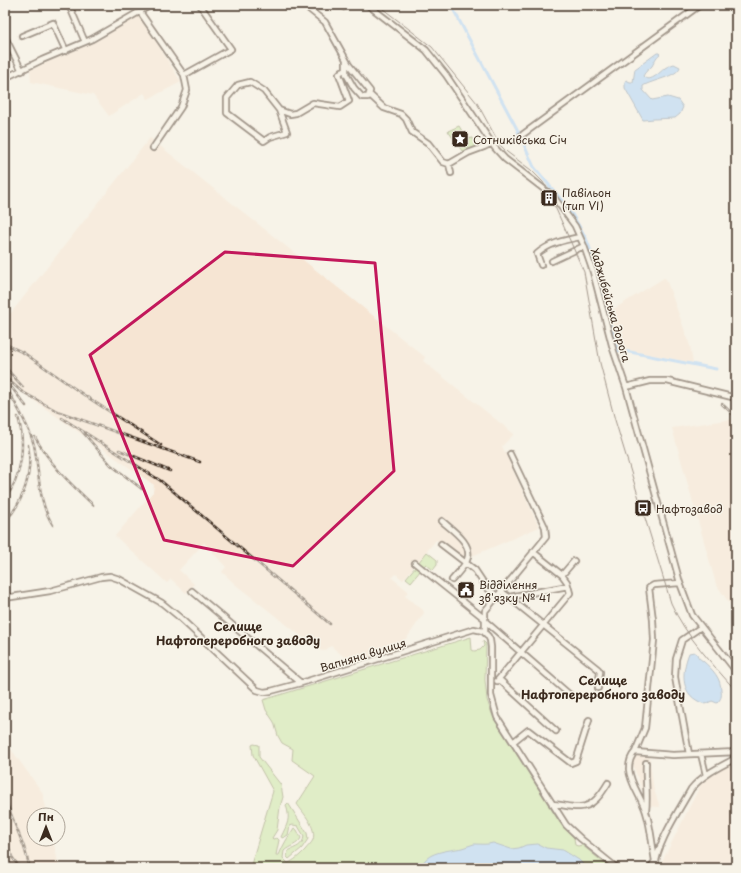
<svg xmlns="http://www.w3.org/2000/svg" width="741" height="873" font-family="'Playpen Sans',sans-serif">
  <style>
    .built { fill: #f6e5d3 }
    .green { fill: #c4e69f; stroke: #80885e }
    .water { fill: #a1cffc; stroke: #788da3 }
    .lines { fill: none; stroke-linecap: round; stroke-linejoin: round }
    .canal { stroke: #a1cffc; stroke-width: 3 }
    .minor-casing { stroke: #3b2a1e; stroke-width: 8 }
    .minor { stroke: #f7f3e8; stroke-width: 4.5 }
    .tram { stroke: #3b2a1e; stroke-width: 1 }
    .rail-casing { stroke: #3b2a1e; stroke-width: 2.5 }
    .rail { stroke: #f7f3e8; stroke-width: 1; stroke-dasharray: 3; stroke-linecap: butt }
    .marked { fill: none; stroke: #c2185b; stroke-width: 3; stroke-linejoin: round }
    .labels { text-anchor: middle; dominant-baseline: central; stroke-width: 3; stroke-linejoin: round; paint-order: stroke }
    .poi-label { font-size: 11px; fill: #3b2a1e; stroke: #f7f3e8; text-anchor: start }
    .street-label { font-size: 11px; fill: #3b2a1e; stroke: #f7f3e8 }
    .neighbourhood-label { font-size: 12px; font-weight: bold; fill: #3b2a1e; stroke: #f7f3e8 }
  </style>
  <rect width="100%" height="100%" fill="#f7f3e8"/>
  <filter id="ink" filterUnits="userSpaceOnUse"><feTurbulence type="fractalNoise" baseFrequency=".025" numOctaves="2"/><feDisplacementMap in="SourceGraphic" scale="8" xChannelSelector="R" yChannelSelector="G"/><feConvolveMatrix kernelMatrix="1 2 1 2 8 2 1 2 1" color-interpolation-filters="sRGB"/></filter>
  <g filter="url(#ink)">
    <!-- built -->
    <path class="built" d="M139,14l42,68 -33,17 -4,-6 -35,23 -16,-21 -62,-13 -1,-12 56,-26z
      M150,138l275,219 -2,4 91,73 -12,12 37,81 -76,33 -27,-20 -33,40 -7,-6 -4,4 16,13 -3,5 18,14 1,3 -15,22 -15,17 -41,12 -22,-18 -7,5 -5,-1 -83,-65 -14,-13 4,-5 -22,-24 -25,27 15,14 -8,9 -15,-14 -4,4 -52,-47 38,-44 1,-7 -149,-105v-41l2,-21z
      M664,278l2,1 17,47 7,20 3,17 -72,-14 -12,-37z
      M734,419l2,5v193l-5,-7 1,-3 -16,-23 -44,-156z
      M5,741l37,51 6,23h-14v24h19l6,29h-54z
      M637,756h12l5,34 6,17 -12,-1 -16,-44z
      M736,760v108h-77l45,-90 2,1z"/>
    <!-- green -->
    <path class="green" d="M459,126l8,13 6,-1 3,9 -14,4 -14,-20z
      M427,552l10,8v5l-4,5 -7,-6 -3,3 -5,-4z
      M416,566l5,4 -10,12 -5,-4z
      M471,637l1,13 2,1 6,-1 4,-4 -1,-5 3,3 -1,36 2,20 5,14 4,8 64,101 14,15 1,7 3,1 4,-1 28,23h-360l23,-77 -20,-36 -1,-10 2,-1 5,1v12l22,28 2,12 -3,10 -3,23 -5,8 1,1 4,-1 2,2 -3,15h3c4,-10 9,-18 15,-27l3,2 4,8c-3,7 -12,8 -17,13l-1,7 5,5c6,-2 12,-8 17,-13 2,-3 6,-6 8,-10 4,-13 -10,-27 -16,-36l18,-28 -23,-16 1,-11 -11,-6 -4,-7 -4,-14 -8,-12 -3,-10z
      M288,803l19,30 1,6 -6,9 -13,11 -2,-2 1,-6c8,-4 15,-5 16,-15l-6,-10 -5,-1 -3,1 -2,9 -5,3 -2,-1c6,-13 10,-17 5,-32z"/>
    <!-- water -->
    <path class="water" d="M657,53h2l1,1c-5,4 -5,7 -8,12 -2,3 -7,5 -9,10 6,8 16,-3 22,-8 3,-2 6,-3 9,-4l6,3c-3,10 -28,13 -37,19v4l9,10 16,-3 10,3 5,7 -3,7 -5,4 -21,1 -11,1 -18,-32v-6l1,-2 4,2h3l2,-13z
      M694,652l3,2c1,4 3,5 6,7 10,9 18,17 18,30 1,5 0,8 -4,12l-5,-2 -7,3c-25,-8 -24,-30 -16,-51z
      M493,843l18,6 8,-1 7,-3 12,-1 8,4 17,2 16,10 8,8h-166c4,-17 27,-17 41,-20 4,-1 8,-3 12,-4 7,0 13,1 19,-1z"/>
    <g class="lines">
      <!-- canal -->
      <path class="canal" d="M451,5l66,124 17,38 35,42 17,29 9,24 9,41 14,48 12,1 86,17"/>
      <defs>
        <path id="minor" d="M69,5l16,37
          M304,5l21,17 24,43 21,26 -2,6h-6l-8,-9 -8,-14v-14
          M343,5l1,2
          M368,5l58,45 20,25 49,73 10,11 48,37 22,30 9,20 9,26 20,77 13,38 54,196 12,32 44,56
          M140,12l44,63 3,15 -6,17 -28,41
          M22,36l31,-13 13,28
          M5,37l17,34
          M184,75l47,-26 -31,-44
          M5,78l37,-18 50,-21 59,-34
          M369,94l15,14 17,6 5,5 6,13 16,11 15,19 6,2 19,-11 16,-6 8,-4
          M279,110l8,22 -17,5 -6,4 -37,-28v-15l11,-13 12,-3 14,9 15,19 11,4 6,-1 17,-10 27,4 9,-6 -10,-27 3,-3 4,-1
          M522,135l178,-130
          M449,164l2,9
          M552,261l32,-15
          M541,265l-4,-11c12,-11 28,-14 43,-17
          M626,387l24,-6h17l69,17
          M442,521c10,9 32,23 25,39 -3,7 -10,14 -15,20
          M441,544l34,26 12,18 10,8
          M415,563l70,56
          M562,575l12,-14
          M192,591l109,92
          M501,591l97,78 2,3 -2,16
          M5,598l45,-7 51,-14 9,-1 9,3 43,24 16,13 79,74 7,2 7,-1 30,-8 173,-54 9,2 5,5 2,4 1,7v48l6,22 69,108 15,14 36,29
          M496,598l13,-1 59,-11
          M485,621l85,74
          M485,633v-22l61,-74 -1,-10 -35,-73
          M497,681l73,-88 -3,-11 -5,-7 -29,-23
          M497,681h4l55,50
          M513,742l15,-12 43,33 5,-2 13,-41
          M635,752l38,3 63,-3
          M689,754l-14,-77 1,-18 6,-19 19,-13
          M701,754l5,21
          M646,763c-1,16 2,32 0,48
          M552,804c9,0 19,4 28,3 13,0 22,-14 28,-24
          M650,868l5,-7c-3,-16 -4,-34 -9,-49 -4,-14 -16,-28 -17,-43 0,-6 2,-13 6,-17l10,-24 9,-88 -1,-20 -4,-32 5,-3 26,-2
          M656,868c-3,-19 25,-61 35,-79 12,-15 29,-22 45,-31"/>
      </defs>
      <!-- minor casing -->
      <use href="#minor" class="minor-casing"/>
      <!-- minor -->
      <use href="#minor" class="minor"/>
      <!-- tram -->
      <path class="tram" d="M378,5l54,42 45,56 23,42 7,7 24,18 12,12 5,9 36,81 16,91 15,57 56,183c15,34 41,60 65,88"/>
      <defs>
        <path id="rail" d="M7,345l17,8 60,42 77,50
          M5,367l18,20
          M5,377l16,14 36,20 143,51
          M5,384c10,20 23,39 29,61 6,27 3,56 19,80
          M12,388l14,18
          M722,404l14,13
          M62,418l19,12 30,35 31,24
          M81,430l80,51 169,143
          M35,437c16,29 35,46 58,68
          M119,450l51,21
          M5,499c17,-22 21,-55 13,-82
          M5,522c19,-21 28,-49 23,-77
          M5,799l19,48 6,21
          M5,837l7,20 8,11"/>
      </defs>
      <!-- rail casing -->
      <use href="#rail" class="rail-casing"/>
      <!-- rail -->
      <use href="#rail" class="rail"/>
    </g>
  </g>
  <!-- marked area -->
  <path d="M0 0H741V873H0ZM225,252l150,11 19,208 -101,95 -129,-26 -74,-185z" fill="#f7f3e8" fill-opacity=".55" fill-rule="evenodd"/>
  <path class="marked" d="M225,252l150,11 19,208 -101,95 -129,-26 -74,-185z"/>
  <!-- icons -->
  <defs>
    <symbol id="sight-square" viewBox="-11 -11 22 22"><rect x="-9" y="-9" width="18" height="18" rx="4" fill="#3b2a1e" stroke="#f7f3e8"/><path d="M0-6L1.8-2.2L6-1.7L2.9 1.2L3.7 5.4L0 3.3L-3.7 5.4L-2.9 1.2L-6-1.7L-1.8-2.2Z" fill="#fff"/></symbol>
    <symbol id="building-square" viewBox="-11 -11 22 22"><rect x="-9" y="-9" width="18" height="18" rx="4" fill="#3b2a1e" stroke="#f7f3e8"/><path d="M-4-6H4V6H1V3H-1V6H-4ZM-2.5-4.3h1.7v1.8h-1.7ZM.8-4.3h1.7v1.8H.8ZM-2.5-1h1.7V.8h-1.7ZM.8-1h1.7V.8H.8Z" fill="#fff"/></symbol>
    <symbol id="bus-square" viewBox="-11 -11 22 22"><rect x="-9" y="-9" width="18" height="18" rx="4" fill="#3b2a1e" stroke="#f7f3e8"/><path d="M-5-6H5V4H4V6H2V4H-2V6H-4V4H-5ZM-3.5-4V0h7V-4ZM-3.5 1.2v1.5H-2V1.2ZM2 1.2v1.5H3.5V1.2Z" fill="#fff"/></symbol>
    <symbol id="civic-square" viewBox="-11 -11 22 22"><rect x="-9" y="-9" width="18" height="18" rx="4" fill="#3b2a1e" stroke="#f7f3e8"/><path d="M-.6-6.5H3V-4.5H.6V-3L4-1V1h2V6H-6V1h2V-1L-.6-3ZM-1.2 2.5V6h2.4V2.5Z" fill="#fff"/></symbol>
  </defs>
  <g fill-rule="evenodd">
    <use href="#sight-square" x="450" y="129" width="20" height="20"/>
    <use href="#building-square" x="539" y="188" width="20" height="20"/>
    <use href="#bus-square" x="633" y="498" width="20" height="20"/>
    <use href="#civic-square" x="456" y="580" width="20" height="20"/>
  </g>
  <g class="labels">
    <!-- poi labels -->
    <g class="poi-label">
      <text x="473" y="139">Сотниківська Січ</text>
      <text x="562" y="192">Павільон<tspan x="562" dy="13">(тип VI)</tspan></text>
      <text x="656" y="508">Нафтозавод</text>
      <text x="479" y="584">Відділення<tspan x="479" dy="13">зв'язку № 41</tspan></text>
    </g>
    <!-- street labels -->
    <g class="street-label">
      <text transform="translate(611 305) rotate(74)">Хаджибейська дорога</text>
      <text transform="translate(363 655) rotate(-17)">Вапняна вулиця</text>
    </g>
    <!-- neighbourhood labels -->
    <g class="neighbourhood-label">
      <text x="238" y="626">Селище<tspan x="238" dy="14">Нафтопереробного заводу</tspan></text>
      <text x="603" y="680">Селище<tspan x="603" dy="14">Нафтопереробного заводу</tspan></text>
    </g>
  </g>
  <!-- margin -->
  <rect width="741" height="873" fill="none" stroke="#f7f3e8" stroke-width="20"/>
  <rect x="10" y="10" width="721" height="853" fill="none" stroke="#3b2a1e" stroke-width="1.5" filter="url(#ink)"/>
  <!-- north arrow -->
  <g transform="translate(46 827)"><circle r="19" fill="#f7f3e8" stroke="#aca397"/>
  <path d="M0-3L7 15L0 10L-7 15Z" fill="#3b2a1e"/>
  <text y="-6" font-size="11" font-weight="bold" text-anchor="middle" fill="#3b2a1e">Пн</text>
  </g>
</svg>
